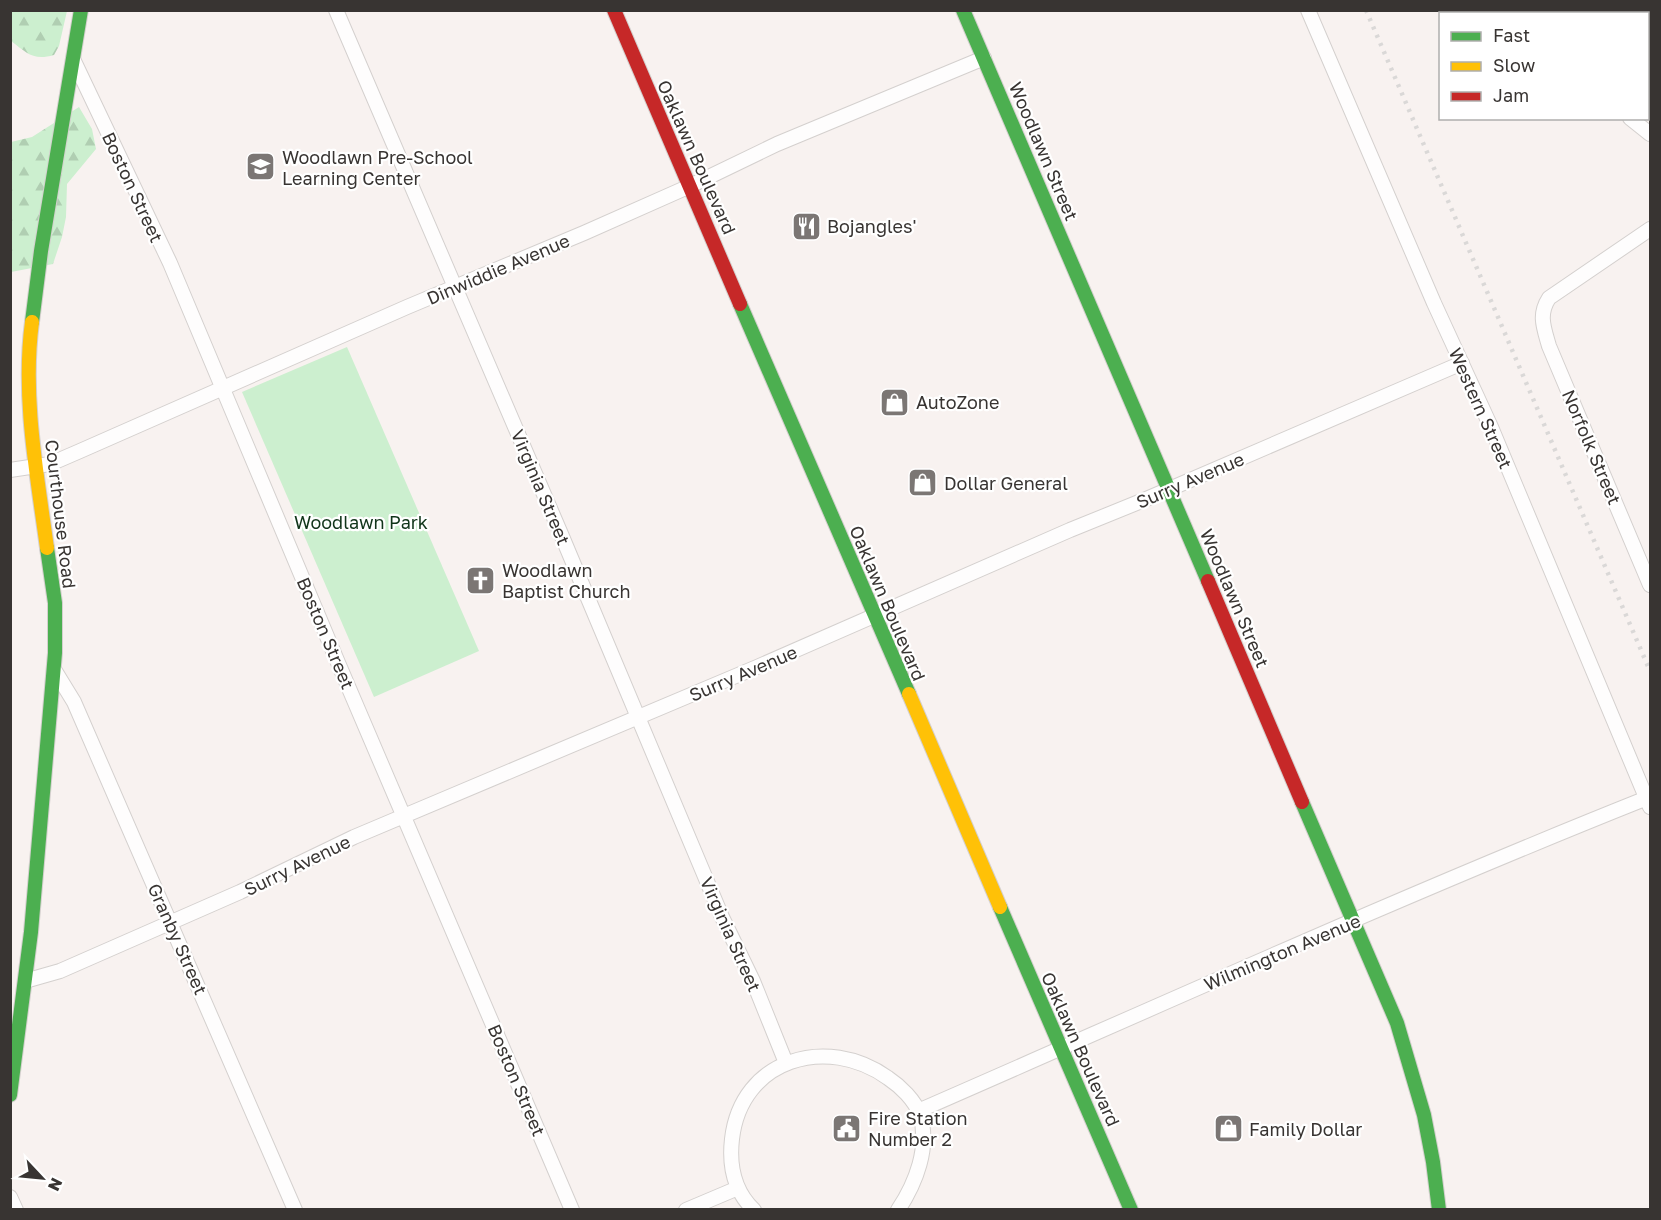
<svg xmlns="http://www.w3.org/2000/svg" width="1661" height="1220" font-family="'Golos Text',sans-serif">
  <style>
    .forest { fill: url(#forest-firs) }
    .park { fill: #ccefcf }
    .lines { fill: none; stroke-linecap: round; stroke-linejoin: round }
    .street-casing { stroke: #d4d0ce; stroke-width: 16 }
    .fast-casing { stroke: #d4d0ce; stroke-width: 16 }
    .slow-casing { stroke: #d4d0ce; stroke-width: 16 }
    .jam-casing { stroke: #d4d0ce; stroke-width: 16 }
    .street { stroke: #fefdfd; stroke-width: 14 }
    .fast { stroke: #4caf50; stroke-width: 14 }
    .slow { stroke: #ffc107; stroke-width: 14 }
    .jam { stroke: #c62828; stroke-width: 14 }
    .rail { stroke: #dad8d7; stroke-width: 4.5; stroke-dasharray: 3 6; stroke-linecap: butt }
    .labels { text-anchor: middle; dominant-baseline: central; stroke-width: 4.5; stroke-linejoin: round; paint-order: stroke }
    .street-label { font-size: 18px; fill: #383432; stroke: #fff }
    .poi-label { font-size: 18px; fill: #383432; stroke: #fff; text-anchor: start }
    .park-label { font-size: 18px; fill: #11351a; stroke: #fff }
  </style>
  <defs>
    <pattern id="forest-firs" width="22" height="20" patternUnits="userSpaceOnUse" patternTransform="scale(1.5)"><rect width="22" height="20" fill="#ccefcf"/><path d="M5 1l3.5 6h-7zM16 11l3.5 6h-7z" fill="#b0ceb2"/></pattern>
  </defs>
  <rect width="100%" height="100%" fill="#f8f2f0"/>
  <!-- forest -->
  <path class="forest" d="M11,10l56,1 -8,35 -5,9c-21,6 -27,-2 -43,-14z
    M79,107l13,22 4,20 -29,35 -1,33 -4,20 -9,27 -42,8v-130l21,-5z"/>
  <!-- park -->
  <path class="park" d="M347,347l132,304 -105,46 -132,-305z"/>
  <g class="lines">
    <defs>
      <path id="street" d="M336,10l225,524 161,383 31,64 33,82
        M1308,10l126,293 57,124 159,380
        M1560,10l2,4
        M73,59l97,204 169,402 233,545
        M1630,118l20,16
        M1650,229l-101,69c-11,17 -5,30 0,48l101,239
        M10,470l40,-6 30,-13 327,-144 177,-74 106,-47 87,-42 207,-86
        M55,671l19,31 221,508
        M25,981l35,-10 180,-79 114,-55 403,-170 313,-137 74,-30 318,-137
        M918,1111c243,-106 483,-215 729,-313
        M10,1197l6,13
        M686,1210l52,-22
        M754,1210c-20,-19 -25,-45 -22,-71 9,-80 95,-105 156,-61 12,8 27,22 32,37 10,32 -4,68 -22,95"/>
      <path id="fast" d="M963,10l245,571
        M740,304l169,390
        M32,322l9,-71 40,-241
        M1302,802l95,221 27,92 9,47 6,48
        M1000,907l131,303
        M10,1095l21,-163 24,-279v-50l-8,-55"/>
      <path id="slow" d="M32,322c-10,75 5,152 15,226
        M909,694l91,213"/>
      <path id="jam" d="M614,10l126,294
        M1208,581l94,221"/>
    </defs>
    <!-- street casing -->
    <use href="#street" class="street-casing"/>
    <!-- fast casing -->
    <use href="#fast" class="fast-casing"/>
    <!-- slow casing -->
    <use href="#slow" class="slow-casing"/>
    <!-- jam casing -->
    <use href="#jam" class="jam-casing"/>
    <!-- street -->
    <use href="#street" class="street"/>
    <!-- fast -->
    <use href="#fast" class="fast"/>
    <!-- slow -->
    <use href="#slow" class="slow"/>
    <!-- jam -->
    <use href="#jam" class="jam"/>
    <!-- rail -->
    <path class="rail" d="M1366,10l284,661"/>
  </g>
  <!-- icons -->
  <defs>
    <symbol id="school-square" viewBox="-11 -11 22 22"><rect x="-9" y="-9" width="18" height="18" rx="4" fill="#7b7674" stroke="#fff"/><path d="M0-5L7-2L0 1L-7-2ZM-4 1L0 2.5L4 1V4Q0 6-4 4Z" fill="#fff"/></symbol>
    <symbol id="restaurant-square" viewBox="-11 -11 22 22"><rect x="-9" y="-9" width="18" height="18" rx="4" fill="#7b7674" stroke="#fff"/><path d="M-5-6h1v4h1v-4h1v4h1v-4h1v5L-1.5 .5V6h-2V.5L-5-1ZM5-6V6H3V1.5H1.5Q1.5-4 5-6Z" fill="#fff"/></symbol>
    <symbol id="shop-square" viewBox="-11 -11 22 22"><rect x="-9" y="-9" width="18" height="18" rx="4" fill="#7b7674" stroke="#fff"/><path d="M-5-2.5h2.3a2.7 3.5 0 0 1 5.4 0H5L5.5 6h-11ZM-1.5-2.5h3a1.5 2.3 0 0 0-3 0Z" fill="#fff"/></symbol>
    <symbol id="church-square" viewBox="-11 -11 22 22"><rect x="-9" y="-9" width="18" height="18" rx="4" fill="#7b7674" stroke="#fff"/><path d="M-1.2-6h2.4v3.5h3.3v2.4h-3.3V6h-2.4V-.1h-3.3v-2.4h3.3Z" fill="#fff"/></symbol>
    <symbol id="civic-square" viewBox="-11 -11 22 22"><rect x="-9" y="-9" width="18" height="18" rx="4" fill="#7b7674" stroke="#fff"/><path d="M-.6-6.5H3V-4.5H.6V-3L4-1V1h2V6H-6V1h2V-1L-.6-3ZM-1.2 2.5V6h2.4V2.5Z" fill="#fff"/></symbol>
  </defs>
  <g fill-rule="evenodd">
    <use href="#school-square" x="244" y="150" width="33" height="33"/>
    <use href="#restaurant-square" x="790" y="210" width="33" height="33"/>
    <use href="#shop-square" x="878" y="386" width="33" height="33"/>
    <use href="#shop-square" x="906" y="466" width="33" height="33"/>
    <use href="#church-square" x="464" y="564" width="33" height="33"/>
    <use href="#civic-square" x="830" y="1112" width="33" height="33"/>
    <use href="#shop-square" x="1212" y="1112" width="33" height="33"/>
  </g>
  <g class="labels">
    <!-- street labels -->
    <g class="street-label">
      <text transform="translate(1044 151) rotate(67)">Woodlawn Street</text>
      <text transform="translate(697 157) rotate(66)">Oaklawn Boulevard</text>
      <text transform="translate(133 187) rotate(65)">Boston Street</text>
      <text transform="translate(498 269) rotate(-23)">Dinwiddie Avenue</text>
      <text transform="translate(1481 408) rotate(66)">Western Street</text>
      <text transform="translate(1592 447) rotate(67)">Norfolk Street</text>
      <text transform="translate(1190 480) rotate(-23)">Surry Avenue</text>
      <text transform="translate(541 487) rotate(67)">Virginia Street</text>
      <text transform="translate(61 514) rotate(83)">Courthouse Road</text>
      <text transform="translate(1235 598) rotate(67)">Woodlawn Street</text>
      <text transform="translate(888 603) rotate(67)">Oaklawn Boulevard</text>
      <text transform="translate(326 633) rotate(67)">Boston Street</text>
      <text transform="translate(743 673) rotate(-23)">Surry Avenue</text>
      <text transform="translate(297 865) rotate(-26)">Surry Avenue</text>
      <text transform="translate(731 934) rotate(66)">Virginia Street</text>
      <text transform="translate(178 939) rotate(66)">Granby Street</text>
      <text transform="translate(1282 952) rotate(-23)">Wilmington Avenue</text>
      <text transform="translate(1081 1049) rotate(66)">Oaklawn Boulevard</text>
      <text transform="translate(517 1080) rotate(67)">Boston Street</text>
    </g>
    <!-- poi labels -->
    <g class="poi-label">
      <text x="282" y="157">Woodlawn Pre-School<tspan x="282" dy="21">Learning Center</tspan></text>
      <text x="827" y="226">Bojangles'</text>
      <text x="916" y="402">AutoZone</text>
      <text x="944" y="483">Dollar General</text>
      <text x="502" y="570">Woodlawn<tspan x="502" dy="21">Baptist Church</tspan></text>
      <text x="868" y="1118">Fire Station<tspan x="868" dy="21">Number 2</tspan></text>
      <text x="1249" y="1129">Family Dollar</text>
    </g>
    <!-- park labels -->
    <g class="park-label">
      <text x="361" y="522">Woodlawn Park</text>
    </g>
  </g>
  <!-- border -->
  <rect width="1661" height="1220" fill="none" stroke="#383432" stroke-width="24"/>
  <!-- legend -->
  <rect x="1439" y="12" width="210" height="108" fill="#ffffff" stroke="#afaead" stroke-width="1.5"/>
  <rect x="1451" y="32" width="30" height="9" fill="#4caf50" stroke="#afaead" stroke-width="1.5"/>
  <text x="1493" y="42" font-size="18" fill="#383432">Fast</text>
  <rect x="1451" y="62" width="30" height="9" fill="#ffc107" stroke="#afaead" stroke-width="1.5"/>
  <text x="1493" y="72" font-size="18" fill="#383432">Slow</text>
  <rect x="1451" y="92" width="30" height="9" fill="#c62828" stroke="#afaead" stroke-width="1.5"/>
  <text x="1493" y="102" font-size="18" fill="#383432">Jam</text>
  <!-- north arrow -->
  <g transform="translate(42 1178) rotate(116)" stroke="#ffffff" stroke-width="4.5" paint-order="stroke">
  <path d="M0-4.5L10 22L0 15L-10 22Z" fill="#383432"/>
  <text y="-9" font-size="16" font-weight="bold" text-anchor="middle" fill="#383432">N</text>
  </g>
</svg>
